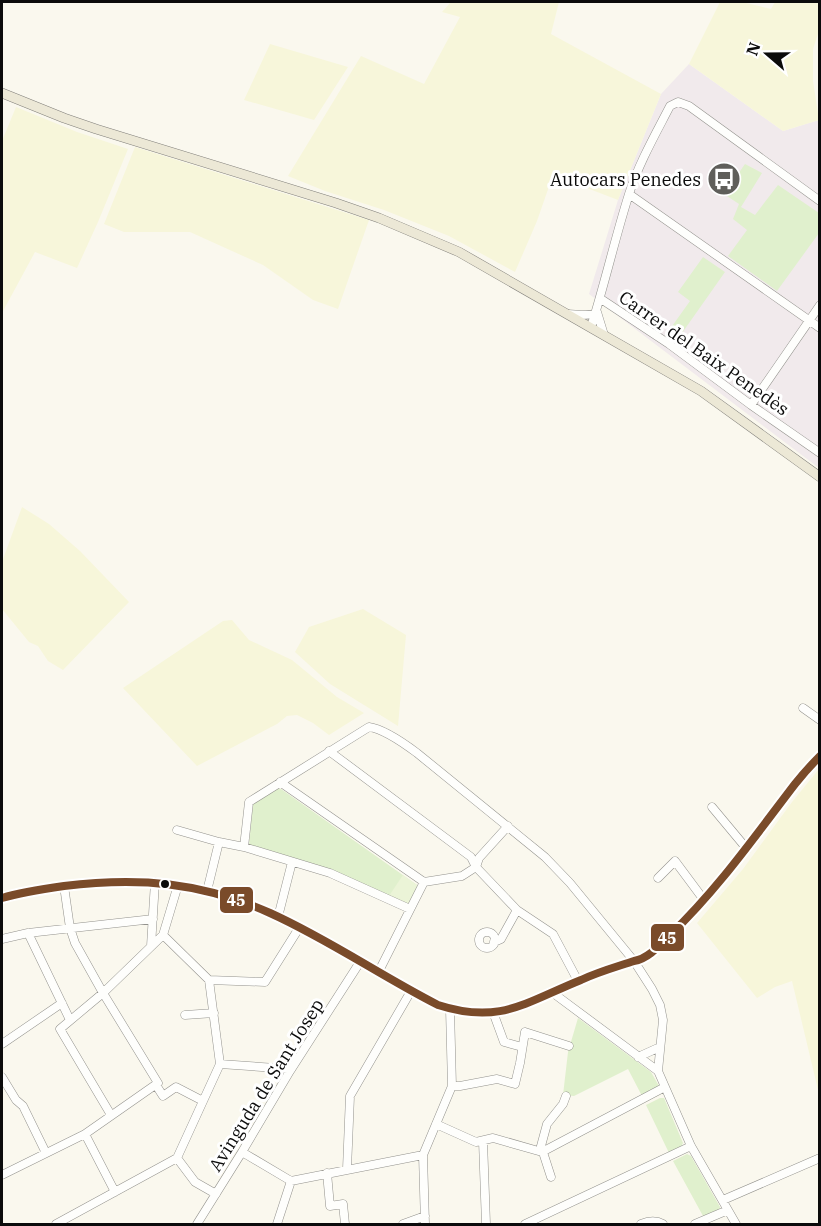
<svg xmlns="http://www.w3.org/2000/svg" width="821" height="1226" font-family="'IBM Plex Serif',serif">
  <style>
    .industrial { fill: #f1eaec }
    .farmland { fill: #f7f6da }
    .green { fill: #e0f0cd }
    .pitch { fill: #ebf4d7 }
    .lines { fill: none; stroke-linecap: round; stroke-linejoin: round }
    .minor-casing { stroke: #93928d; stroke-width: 9 }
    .major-casing { stroke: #807f7a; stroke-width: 10 }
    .minor { stroke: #fefefc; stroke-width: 8 }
    .major { stroke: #ece8d6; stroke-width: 9 }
    .bus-1-casing { stroke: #fff; stroke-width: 12 }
    .bus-1 { stroke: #7a4b2a; stroke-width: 8 }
    .bus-dot { fill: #0b0b0b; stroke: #fff; stroke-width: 2 }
    .labels { text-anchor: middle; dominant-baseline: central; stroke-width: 6; stroke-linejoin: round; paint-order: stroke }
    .poi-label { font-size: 18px; fill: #0b0b0b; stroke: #fff; text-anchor: end }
    .street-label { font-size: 18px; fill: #0b0b0b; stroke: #fff }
    .line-badge { stroke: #fff; stroke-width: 2 }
    .badge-label { font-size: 16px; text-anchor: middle; font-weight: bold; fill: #fff }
  </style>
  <rect width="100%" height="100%" fill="#faf8ee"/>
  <!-- industrial -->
  <path class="industrial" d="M689,64l94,67 36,-11v348l-230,-174 29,-94 43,-106z"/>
  <!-- farmland -->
  <path class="farmland" d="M451,2h108l-8,32 110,60 -43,106 -65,-25 -16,46 -22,51 -66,-36 -65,-26 -59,-19 -37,-15 73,-120 63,28 36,-67 -18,-5z
    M720,2h22l29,7 4,-7h44v29l-6,18v32l6,39 -36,11 -94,-67z
    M270,44l78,23 -34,53 -70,-20z
    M16,107l61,25 51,17 -30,73 -21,46 -42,-16 -33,61v-172z
    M135,147l234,73 -31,89 -25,-9 -50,-35 -73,-33h-66l-20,-8z
    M22,507l27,17 31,27 49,51 -66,68 -15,-9 -10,-15 -9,-4 -27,-33v-47z
    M363,609l43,26 -8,91 -68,-42 -35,-32 14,-25z
    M232,620l17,20 43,20 45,37 27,16 -35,22 -16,-12 -16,-8 -10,1 -10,8 -80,42 -74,-78 100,-67z
    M819,769v325l-27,-113 -17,6 -18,11 -60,-75 46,-54 49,-67z"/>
  <!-- green -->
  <path class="green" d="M745,164l17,9 -21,34 14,8 23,-30 41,28v20l-42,58 -49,-35 19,-26 -14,-11 6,-15 -15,-10z
    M703,257l22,15 -50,71 -10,-7 25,-35 -12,-9z
    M276,789h5l136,96 -10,19 -156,-57 -2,-3 4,-40z
    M578,1018l73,54 8,14 -17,10 -14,-27 -54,27 -11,-1 5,-43z
    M660,1098h4l19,45 -2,4 -12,6 -23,-48z
    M687,1154l4,2 29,51 -1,3 -16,6 -30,-55z"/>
  <!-- pitch -->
  <path class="pitch" d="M403,875l14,10 1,4 -8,14 -3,1 -18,-8z"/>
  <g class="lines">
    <defs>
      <path id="minor" d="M629,194l191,134
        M601,299l68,45 82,61 69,48
        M597,312l7,23
        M568,314l14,1 14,-1
        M591,327c14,-44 24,-89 38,-133 10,-31 26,-59 41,-88l8,-4 11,4 131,95
        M751,405l69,-100
        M803,708l17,12
        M329,751l142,106 5,10 41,43 36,24 25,47
        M280,782l144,100
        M712,807l35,42
        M177,830l42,12 25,5 86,26 80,36
        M244,847l5,-45 120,-75c15,2 36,17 48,26l128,104 25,26 64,78 18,28 8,16 3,15 -5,51 33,75 45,78
        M658,878l17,-17 29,39
        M207,891l12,-49
        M2,898c20,-6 41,-9 62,-12 75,-9 137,-4 206,27 58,26 111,63 168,92 62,20 88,-3 143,-25 17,-8 35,-13 53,-19 14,-2 26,-16 36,-26 48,-46 85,-99 125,-151 8,-10 16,-19 25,-28
        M278,917l14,-55
        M479 940a8 8 0 1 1 16 0a8 8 0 1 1-16 0Z
        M28,933l42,87
        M163,935l46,45 11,84 -43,94
        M2,939l26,-6 125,-14
        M494,942l7,-3 16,-29
        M151,946l4,-64
        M378,973l46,-91 38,-6 14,-9 3,-9 29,-32
        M209,980l56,2 34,-54
        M553,993l105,78
        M493,1012l11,30 18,5
        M185,1015l29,-2
        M2,1044l60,-41
        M638,1057l22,-10
        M220,1064l71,5
        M2,1077l14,23 7,6 23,47
        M156,1085l7,11 13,-9 27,14
        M452,1086h8l37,-7 18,5 5,-21 5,-31 44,14
        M111,1115l-51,-86 43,-36 60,-58 15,-50
        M436,1124l40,18 17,-4 49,14
        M85,1134l30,58
        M483,1141l3,83
        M242,1152l49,29 132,-26
        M542,1152l123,-65
        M177,1158l18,24 21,12
        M347,1169l3,-73 61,-105
        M327,1173l3,33 13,-2 2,20
        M2,1175l83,-41 73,-51 -55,-90 -28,-50 -5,-15 -6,-42
        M551,1177l-10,-31 6,-22 16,-20 3,-8
        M723,1200l97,-42
        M56,1224l121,-66
        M197,1224l45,-72 48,-81 70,-109
        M277,1224l14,-43
        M403,1224l22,-8
        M425,1224l-2,-69 29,-69 -2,-77
        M525,1224l166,-78
        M641,1224c7,-3 15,-4 22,0
        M695,1224l33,-14"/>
      <path id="major" d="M2,93l62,25 32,11 240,74 43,15 80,34 242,139 119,86"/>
    </defs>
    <!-- minor casing -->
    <use href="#minor" class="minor-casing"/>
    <!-- major casing -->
    <use href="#major" class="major-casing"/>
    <!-- minor -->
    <use href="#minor" class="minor"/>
    <!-- major -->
    <use href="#major" class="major"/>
    <defs>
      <path id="bus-1" d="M2,898c20,-6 41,-9 62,-12 75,-9 137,-4 206,27 58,26 111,63 168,92 62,20 88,-3 143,-25 17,-8 35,-13 53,-19 14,-2 26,-16 36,-26 48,-46 85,-99 125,-151 8,-10 16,-19 25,-28"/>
    </defs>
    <!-- bus-1 casing -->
    <use href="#bus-1" class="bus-1-casing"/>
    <!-- bus-1 -->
    <use href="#bus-1" class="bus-1"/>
  </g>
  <!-- icons -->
  <defs>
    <symbol id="bus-disc" viewBox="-11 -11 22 22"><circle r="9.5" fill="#5f5e5a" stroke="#fff"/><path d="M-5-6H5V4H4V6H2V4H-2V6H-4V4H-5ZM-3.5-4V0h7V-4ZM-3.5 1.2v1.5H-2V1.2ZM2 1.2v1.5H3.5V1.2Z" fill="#fff"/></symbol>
  </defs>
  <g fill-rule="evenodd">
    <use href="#bus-disc" x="705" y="160" width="38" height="38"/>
  </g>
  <!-- markers -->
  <circle class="bus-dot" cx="165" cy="884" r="5"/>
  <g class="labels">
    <!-- poi labels -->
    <g class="poi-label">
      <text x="701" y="179">Autocars Penedes</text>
    </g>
    <!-- street labels -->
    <g class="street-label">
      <text transform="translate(704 353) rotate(35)">Carrer del Baix Penedès</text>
      <text transform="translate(266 1085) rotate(-58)">Avinguda de Sant Josep</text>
    </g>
  </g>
  <g class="line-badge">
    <rect x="219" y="886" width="35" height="28" rx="6" fill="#7a4b2a"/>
    <rect x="650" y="923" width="35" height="29" rx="6" fill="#7a4b2a"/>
  </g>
  <g class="badge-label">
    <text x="236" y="906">45</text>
    <text x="667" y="944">45</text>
  </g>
  <!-- border -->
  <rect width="821" height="1226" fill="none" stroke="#0b0b0b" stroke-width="6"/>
  <!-- north arrow -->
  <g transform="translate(767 54) rotate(290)" stroke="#ffffff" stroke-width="4.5" paint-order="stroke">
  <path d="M0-4.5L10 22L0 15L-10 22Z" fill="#0b0b0b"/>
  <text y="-9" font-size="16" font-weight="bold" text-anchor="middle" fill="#0b0b0b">N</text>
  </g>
</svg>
